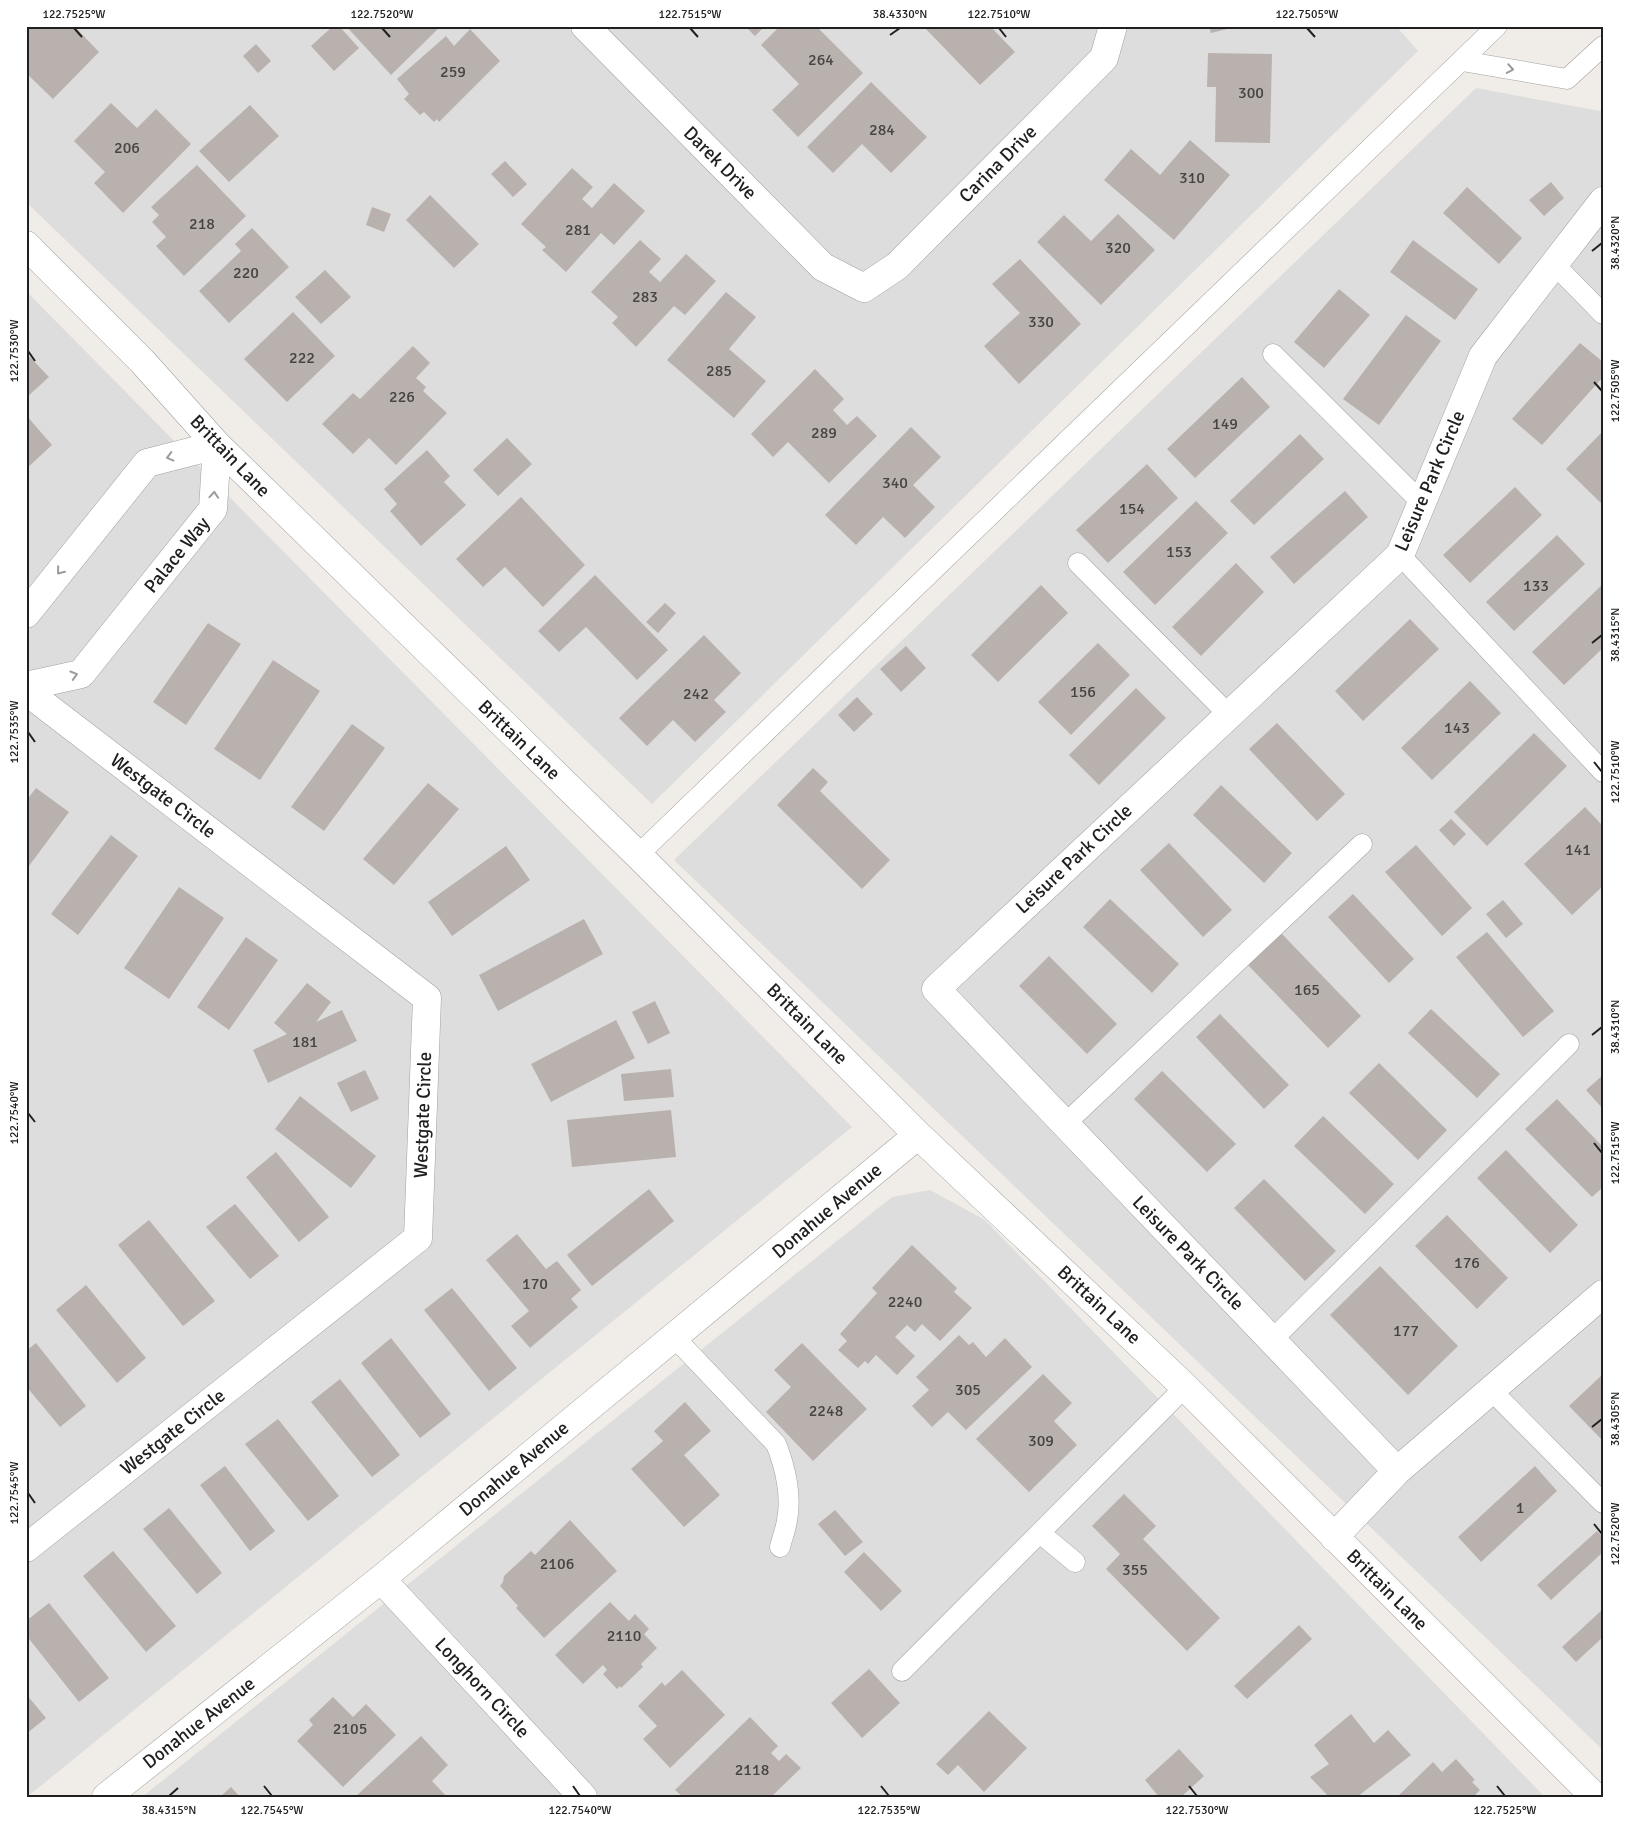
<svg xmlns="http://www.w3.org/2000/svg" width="1629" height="1823" font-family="Signika,sans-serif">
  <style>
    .residential { fill: #dedddd }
    .building { fill: #b9b1ad }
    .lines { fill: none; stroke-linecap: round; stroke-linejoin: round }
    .service-casing { stroke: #a1a1a1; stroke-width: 21 }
    .minor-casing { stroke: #a1a1a1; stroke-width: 29 }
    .service { stroke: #fff; stroke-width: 20 }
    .minor { stroke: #fff; stroke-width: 28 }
    .oneway { stroke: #9b9b9b }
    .ticks { fill: none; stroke: #202020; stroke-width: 2 }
    .labels { text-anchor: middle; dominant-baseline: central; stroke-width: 5; stroke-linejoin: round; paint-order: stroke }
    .number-label { font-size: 16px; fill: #464443 }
    .street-label { font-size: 19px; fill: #202020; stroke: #fff }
    .neatline { fill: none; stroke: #202020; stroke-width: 2 }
    .ticks-label { font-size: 12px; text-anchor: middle; fill: #202020 }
  </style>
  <rect width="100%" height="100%" fill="#f0ece8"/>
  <!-- residential -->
  <path class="residential" d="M26,26h1370l22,25 -766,753 -626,-602z
    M1476,88l124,23 3,-2v1641l-929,-890z
    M26,291l826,836 -825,670h-1z
    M930,1190l55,30 560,577h-1403l750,-600z"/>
  <!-- building -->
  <path class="building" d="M26,26h48l25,26 -46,47 -27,-26z
    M333,26h6l20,22 -25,23 -23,-25z
    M346,26h95l-50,49z
    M745,26h20l-10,10z
    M780,26h36l47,47 -65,64 -26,-27 27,-26 -38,-39z
    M923,26h67l25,26 -35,33z
    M1209,26h26v1l-24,6z
    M470,29l30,32 -61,61 -2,-3 -3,3 -10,-10 -4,3 -16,-16 5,-5 -12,-15 49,-43 8,10z
    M256,44l15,17 -13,12 -15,-17z
    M1208,53l64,1 -2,89 -55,-1 1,-55h-9z
    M871,82l56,55 -36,36 -29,-29 -29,29 -26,-26z
    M111,103l26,25 19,-19 35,35 -68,69 -29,-30 11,-11 -31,-31z
    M250,105l29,31 -50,46 -30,-31z
    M1190,140l40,35 -56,65 -70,-60 27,-31 29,26z
    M505,161l22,23 -14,13 -22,-23z
    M197,165l49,51 -62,60 -28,-30 10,-9 -14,-15 7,-7 -8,-8z
    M572,168l21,19 -11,12 10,9 22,-25 31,28 -31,34 -13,-12 -35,39 -24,-22 4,-3 -25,-23z
    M1551,182l13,16 -20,18 -15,-16z
    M1467,187l55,51 -23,26 -56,-51z
    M430,195l49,49 -25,24 -48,-48z
    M372,207l19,7 -7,18 -18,-7z
    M1118,214l37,36 -54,55 -64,-63 27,-27 27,26z
    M252,228l37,39 -60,56 -30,-32 42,-40 -6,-7z
    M640,240l21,19 -12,13 11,10 26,-28 30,27 -31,34 -11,-9 -38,41 -24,-24 6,-6 -27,-25z
    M1413,240l65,49 -23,31 -65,-48z
    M1020,259l61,65 -62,60 -35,-38 36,-33 -28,-29z
    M325,270l26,27 -30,27 -26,-27z
    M1339,289l31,26 -46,53 -30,-26z
    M726,292l30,25 -27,32 37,32 -32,37 -67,-58z
    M293,312l42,44 -48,46 -43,-43z
    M1406,315l35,26 -62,84 -36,-26z
    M1580,343l23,19v15l-61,68 -30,-26z
    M413,346l17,17 -14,15 10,9 -3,4 24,22 -51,52 -27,-27 -16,16 -31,-30 31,-31 7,6z
    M26,353l23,24 -23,21z
    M815,369l29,30 -11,11 14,15 10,-9 20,20 -48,47 -41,-41 -15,15 -22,-23z
    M1242,377l28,30 -75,71 -28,-29z
    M26,415l26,30 -26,24z
    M911,427l30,30 -28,28 22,22 -30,31 -22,-21 -27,28 -31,-30z
    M1603,431v74l-37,-36z
    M1300,434l24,25 -70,66 -24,-24z
    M507,438l25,26 -34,32 -25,-26z
    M427,450l23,26 -6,6 22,23 -45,41 -31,-35 7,-7 -13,-15z
    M1147,464l31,34 -70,65 -32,-33z
    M1515,487l27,28 -72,68 -27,-28z
    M1345,491l23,26 -74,67 -24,-27z
    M521,497l64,68 -42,42 -38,-40 -22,20 -27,-28z
    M1196,501l32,32 -73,72 -32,-33z
    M1557,535l28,29 -71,67 -28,-29z
    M1236,563l28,29 -63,64 -29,-29z
    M595,575l73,75 -31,30 -51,-53 -27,25 -21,-21z
    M1603,584v64l-39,37 -32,-33z
    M1041,585l27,28 -70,69 -27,-27z
    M665,603l11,10 -18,20 -12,-11z
    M1410,619l29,30 -76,72 -28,-30z
    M208,623l33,21 -55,81 -33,-23z
    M704,635l37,38 -27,27 12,12 -31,30 -22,-22 -26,26 -28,-28z
    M1098,643l32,32 -59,60 -33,-33z
    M906,646l20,22 -25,24 -21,-23z
    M273,660l47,31 -60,89 -46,-31z
    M1470,681l31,32 -69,67 -31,-32z
    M1136,688l30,30 -67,67 -30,-30z
    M857,697l16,17 -19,18 -16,-17z
    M1277,723l68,71 -28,27 -68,-72z
    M352,724l33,24 -61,83 -33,-24z
    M1534,733l33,33 -80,80 -33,-34z
    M813,768l15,14 -8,9 70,69 -28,29 -85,-84z
    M428,783l31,26 -65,76 -31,-26z
    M1221,785l71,68 -28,30 -71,-68z
    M36,788l33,24 -43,58v-69z
    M1585,807l16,17 2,-2v64l-31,29 -48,-51z
    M1451,819l15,15 -12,12 -15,-16z
    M111,835l27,21 -60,79 -27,-21z
    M1169,843l63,67 -29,27 -63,-67z
    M1416,845l56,63 -30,28 -57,-64z
    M506,846l24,34 -78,56 -24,-34z
    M179,887l45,31 -55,81 -45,-31z
    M1353,894l61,65 -25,24 -61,-66z
    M1110,899l69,65 -27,29 -69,-66z
    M1503,900l20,24 -17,14 -20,-24z
    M584,919l19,35 -105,57 -19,-36z
    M1487,932l67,79 -31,26 -67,-80z
    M1281,933l80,83 -33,32 -80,-83z
    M246,937l32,23 -49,70 -32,-23z
    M1049,956l68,68 -30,30 -68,-68z
    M307,983l24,19 -15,20 26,-12 15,31 -89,42 -15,-33 34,-16 -13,-11z
    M655,1001l15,32 -22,11 -16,-32z
    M1431,1009l69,65 -23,24 -69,-65z
    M1220,1014l69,71 -25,24 -68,-72z
    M616,1020l19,38 -84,44 -20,-38z
    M1379,1063l68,67 -29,30 -69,-67z
    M671,1069l3,28 -50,4 -3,-27z
    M365,1070l14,29 -28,13 -14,-29z
    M1162,1071l74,73 -29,28 -73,-73z
    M1603,1075v34l-17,-19z
    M300,1096l76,60 -25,32 -76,-59z
    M1557,1099l46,48v40l-11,10 -67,-68z
    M671,1110l5,47 -104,10 -5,-47z
    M1323,1116l71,68 -29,30 -71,-68z
    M1506,1150l72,75 -28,28 -73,-75z
    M276,1152l53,65 -30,25 -53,-65z
    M1264,1179l72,72 -31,30 -71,-73z
    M649,1189l25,32 -82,65 -25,-31z
    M235,1204l44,52 -29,23 -44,-52z
    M1447,1215l61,63 -31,31 -62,-63z
    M149,1220l66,81 -32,25 -65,-81z
    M517,1234l29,35 11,-8 24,29 -10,9 7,8 -48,41 -19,-22 18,-15 -43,-51z
    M912,1245l45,43 -3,4 18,16 -32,33 -18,-17 -7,8 -8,-7 -12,12 20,19 -18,19 -21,-20 -8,9 -3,-3 -7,7 -20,-18 9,-9 -7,-7 37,-41 -5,-5z
    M1380,1266l78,80 -50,49 -78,-80z
    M86,1285l60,73 -29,25 -61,-73z
    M452,1288l65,80 -28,23 -65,-81z
    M959,1335l10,10 4,-3 13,15 19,-19 27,29 -66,63 -18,-18 -16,15 -20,-21 17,-16 -13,-13z
    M391,1338l60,76 -31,24 -59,-75z
    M36,1343l50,63 -26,21 -34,-41v-35z
    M802,1343l65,66 -54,52 -47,-49 25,-25 -17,-17z
    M1043,1374l29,29 -18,18 23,24 -48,47 -53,-53z
    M1603,1374v67l-34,-35z
    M340,1379l60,76 -28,22 -61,-75z
    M685,1402l26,29 -27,24 36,40 -36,32 -53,-58 32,-28 -9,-10z
    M278,1419l61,77 -31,25 -63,-77z
    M225,1466l50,65 -25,20 -50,-66z
    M1535,1466l22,25 -76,71 -23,-25z
    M1124,1494l32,32 -13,13 77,79 -33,33 -81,-82 14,-15 -28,-28z
    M169,1508l53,65 -25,21 -54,-65z
    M835,1510l28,32 -18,14 -27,-32z
    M570,1520l47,51 -73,67 -28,-30 2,-2 -18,-20 3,-4 1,-6 27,-25 4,4z
    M1597,1531l6,6v15l-52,48 -14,-15z
    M113,1551l63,75 -30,26 -63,-76z
    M864,1552l38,39 -21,20 -37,-39z
    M610,1602l19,19 6,-7 14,15 -5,5 13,14 -16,16 2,3 -22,21 -1,-2 -3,3 -14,-15 4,-4 -4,-5 -20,19 -28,-29z
    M49,1603l60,75 -30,24 -53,-67v-14z
    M1603,1609v28l-27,25 -14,-15z
    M1299,1625l13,14 -65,60 -13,-13z
    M869,1669l31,34 -38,35 -31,-35z
    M682,1670l43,45 -55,53 -27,-29 14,-13 -19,-20 24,-24 3,4z
    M26,1694l20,24 -20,16z
    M333,1697l20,20 13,-13 30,31 -53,52 -46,-46 16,-16 -4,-5z
    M989,1711l38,37 -43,44 -26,-27 -10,10 -12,-11z
    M1351,1714l23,29 14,-13 23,25 -54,42h-28l-19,-20 19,-13 -15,-19z
    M750,1717l28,29 -7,7 8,8 7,-7 15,14 -30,29h-88l-8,-7z
    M421,1736l27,29 -16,16 15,16h-92z
    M1179,1749l25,27 -23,21h-22l-14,-17z
    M1456,1759l19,21 -3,2 8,8 -7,7h-76l36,-35 9,10z
    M231,1787l9,10h-20z"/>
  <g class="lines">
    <defs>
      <path id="service" d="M1462,61l105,18 36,-33
        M1554,264l49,50
        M1273,354l149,149
        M1400,555l203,217
        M1078,563l151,152
        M638,855l859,-829
        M1065,1124l297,-280
        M674,1337l102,107c9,22 16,52 11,76 -1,9 -5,18 -7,27
        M1272,1340l297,-296
        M1491,1390l112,113
        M1040,1533l35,29
        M902,1671l283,-284"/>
      <path id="minor" d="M585,26l238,241 41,21 33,-22 207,-208 9,-32
        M26,245l116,116 75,84 421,410 280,280 267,252 410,410
        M26,614l121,-151 70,-18 -4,64 -132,165 -55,12
        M26,691l401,307 -9,240 -392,310
        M1397,1471l-461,-482 464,-434 83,-199 120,-155
        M1334,1537l63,-66 206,-177
        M381,1579l202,218
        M106,1797l275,-218 537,-444"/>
    </defs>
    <!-- service casing -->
    <use href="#service" class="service-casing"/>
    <!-- minor casing -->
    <use href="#minor" class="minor-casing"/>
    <!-- service -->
    <use href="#service" class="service"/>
    <!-- minor -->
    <use href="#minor" class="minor"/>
  </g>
  <!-- one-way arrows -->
  <defs><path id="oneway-chevron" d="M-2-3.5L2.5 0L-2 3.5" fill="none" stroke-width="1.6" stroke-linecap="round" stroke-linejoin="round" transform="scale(1.25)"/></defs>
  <g class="oneway">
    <use href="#oneway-chevron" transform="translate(1510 69) rotate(10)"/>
    <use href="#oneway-chevron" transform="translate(170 457) rotate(165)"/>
    <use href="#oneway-chevron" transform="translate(214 495) rotate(-86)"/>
    <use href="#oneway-chevron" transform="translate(60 571) rotate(129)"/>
    <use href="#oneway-chevron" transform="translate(74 675) rotate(-16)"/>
  </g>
  <!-- ticks -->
  <path class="ticks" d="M74,28l8,9M382,28l8,9M690,28l8,9M999,28l7,9M1307,28l8,9M890,35l10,-7M1592,251l10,-8M28,351l7,10M1594,382l8,9M1592,643l10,-8M28,732l7,10M1594,762l8,10M1592,1035l10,-8M28,1113l7,9M1594,1143l8,10M1592,1427l10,-8M28,1493l7,10M1594,1524l8,10M264,1786l8,10M573,1786l7,10M881,1786l8,10M1189,1786l8,10M1497,1786l8,10M169,1796l9,-8"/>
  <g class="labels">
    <!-- number labels -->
    <g class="number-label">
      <text x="821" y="60">264</text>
      <text x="453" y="72">259</text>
      <text x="1251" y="93">300</text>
      <text x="882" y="130">284</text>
      <text x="127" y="148">206</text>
      <text x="1192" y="178">310</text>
      <text x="202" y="224">218</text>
      <text x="578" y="230">281</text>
      <text x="1118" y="248">320</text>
      <text x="246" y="273">220</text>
      <text x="645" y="297">283</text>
      <text x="1041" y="322">330</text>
      <text x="302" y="358">222</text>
      <text x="719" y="371">285</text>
      <text x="402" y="397">226</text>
      <text x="1225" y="424">149</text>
      <text x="824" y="433">289</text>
      <text x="895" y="483">340</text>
      <text x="1132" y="509">154</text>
      <text x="1179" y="552">153</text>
      <text x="1536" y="586">133</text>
      <text x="1083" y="692">156</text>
      <text x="696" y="694">242</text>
      <text x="1457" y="728">143</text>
      <text x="1578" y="850">141</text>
      <text x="1307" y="990">165</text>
      <text x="305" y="1042">181</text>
      <text x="1467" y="1263">176</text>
      <text x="535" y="1284">170</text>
      <text x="905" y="1302">2240</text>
      <text x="1406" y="1331">177</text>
      <text x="968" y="1390">305</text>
      <text x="826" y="1411">2248</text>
      <text x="1041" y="1441">309</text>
      <text x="1520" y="1508">1</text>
      <text x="557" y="1564">2106</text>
      <text x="1135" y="1570">355</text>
      <text x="624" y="1636">2110</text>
      <text x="350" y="1729">2105</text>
      <text x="752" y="1770">2118</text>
    </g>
    <!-- street labels -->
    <g class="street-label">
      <text transform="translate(720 163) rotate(45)">Darek Drive</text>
      <text transform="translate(998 164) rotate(-45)">Carina Drive</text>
      <text transform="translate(230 456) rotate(46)">Brittain Lane</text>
      <text transform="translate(1430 481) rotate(-67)">Leisure Park Circle</text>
      <text transform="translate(177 555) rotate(-51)">Palace Way</text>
      <text transform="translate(519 740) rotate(44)">Brittain Lane</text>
      <text transform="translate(163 796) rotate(37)">Westgate Circle</text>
      <text transform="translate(1074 859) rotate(-43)">Leisure Park Circle</text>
      <text transform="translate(807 1024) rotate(45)">Brittain Lane</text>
      <text transform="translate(423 1115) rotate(-88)">Westgate Circle</text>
      <text transform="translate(827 1211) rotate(-40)">Donahue Avenue</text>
      <text transform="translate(1188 1253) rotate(46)">Leisure Park Circle</text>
      <text transform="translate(1099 1305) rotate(43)">Brittain Lane</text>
      <text transform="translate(173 1432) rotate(-38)">Westgate Circle</text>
      <text transform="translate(514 1469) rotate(-40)">Donahue Avenue</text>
      <text transform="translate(1387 1590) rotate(45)">Brittain Lane</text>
      <text transform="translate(482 1688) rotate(47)">Longhorn Circle</text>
      <text transform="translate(199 1723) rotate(-38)">Donahue Avenue</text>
    </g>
  </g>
  <!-- border -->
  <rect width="1629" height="1823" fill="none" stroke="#ffffff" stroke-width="55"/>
  <rect x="28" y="28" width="1574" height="1768" class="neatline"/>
  <g class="ticks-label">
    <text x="74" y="18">122.7525°W</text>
    <text x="382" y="18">122.7520°W</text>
    <text x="690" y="18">122.7515°W</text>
    <text x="900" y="18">38.4330°N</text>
    <text x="999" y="18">122.7510°W</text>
    <text x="1307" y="18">122.7505°W</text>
    <text transform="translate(1615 243) rotate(-90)" y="4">38.4320°N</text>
    <text transform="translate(14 351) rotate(-90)" y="4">122.7530°W</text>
    <text transform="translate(1615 391) rotate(-90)" y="4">122.7505°W</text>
    <text transform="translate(1615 635) rotate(-90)" y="4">38.4315°N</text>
    <text transform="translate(14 732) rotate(-90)" y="4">122.7535°W</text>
    <text transform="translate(1615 772) rotate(-90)" y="4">122.7510°W</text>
    <text transform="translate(1615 1027) rotate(-90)" y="4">38.4310°N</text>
    <text transform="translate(14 1113) rotate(-90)" y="4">122.7540°W</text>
    <text transform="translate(1615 1153) rotate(-90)" y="4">122.7515°W</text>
    <text transform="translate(1615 1419) rotate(-90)" y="4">38.4305°N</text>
    <text transform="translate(14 1493) rotate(-90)" y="4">122.7545°W</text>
    <text transform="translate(1615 1534) rotate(-90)" y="4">122.7520°W</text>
    <text x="169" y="1814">38.4315°N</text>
    <text x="272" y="1814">122.7545°W</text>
    <text x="580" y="1814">122.7540°W</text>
    <text x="889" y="1814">122.7535°W</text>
    <text x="1197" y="1814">122.7530°W</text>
    <text x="1505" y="1814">122.7525°W</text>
  </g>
</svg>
